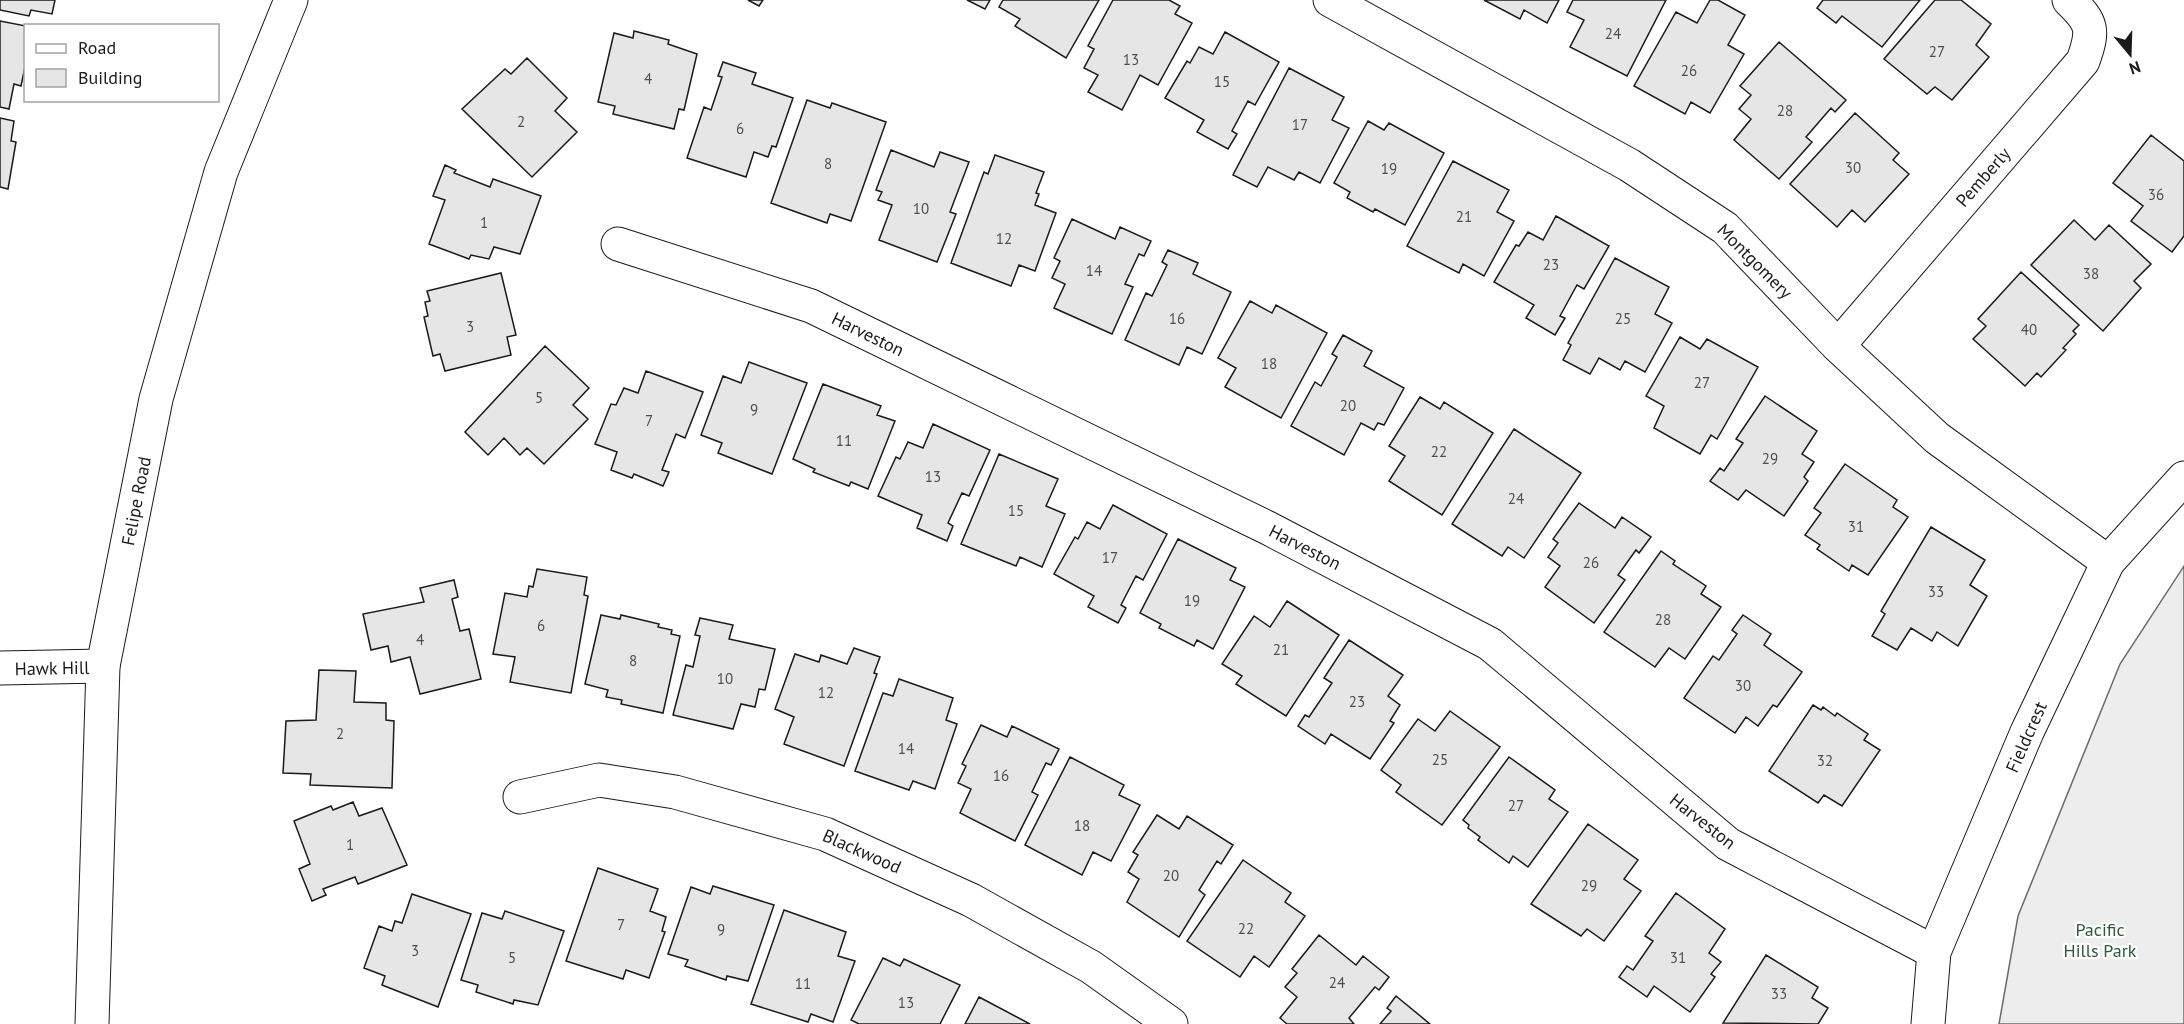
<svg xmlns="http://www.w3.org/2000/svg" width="2184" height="1024" font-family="'PT Sans',sans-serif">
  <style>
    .built { fill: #ededed; stroke: #6a6a6a; stroke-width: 1.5 }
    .building { fill: #e6e6e6; stroke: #1a1a1a; stroke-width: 1.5 }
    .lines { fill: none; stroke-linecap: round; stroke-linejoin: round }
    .street-casing { stroke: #1a1a1a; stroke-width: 35 }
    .secondary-casing { stroke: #1a1a1a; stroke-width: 35 }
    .street { stroke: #fff; stroke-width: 33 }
    .secondary { stroke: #fff; stroke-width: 33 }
    .labels { text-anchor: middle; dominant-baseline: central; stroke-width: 4.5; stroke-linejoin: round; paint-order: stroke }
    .number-label { font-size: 15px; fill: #4d4d4d }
    .street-label { font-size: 18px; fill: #1a1a1a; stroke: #fff }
    .park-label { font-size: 18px; fill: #2b5a34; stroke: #fff }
  </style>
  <rect width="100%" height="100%" fill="#fff"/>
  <!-- built -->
  <path class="built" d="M2184,566v458h-185l19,-108 102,-252z"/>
  <!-- building -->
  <path class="building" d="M0,0h55l-3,14 -21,-4 -2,6 -29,-6z
    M748,0h15l-4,6z
    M967,0h23l-5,9z
    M1003,0h96l-33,58 -51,-32 5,-7 -21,-12z
    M1113,0h56l11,6 -5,8 17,9 -34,62 -18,-10 -18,35 -34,-18 10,-17 -14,-7 10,-19 -6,-3z
    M1484,0h75l-12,23 -23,-13 -4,9z
    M1573,0h93l-39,76 -57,-29 14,-27 -17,-8z
    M1710,0h8l27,15 -17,30 16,9 -34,59 -19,-11 -6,12 -51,-28 42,-74 21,11z
    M1823,0h97l-38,47 -40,-31 -6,7 -19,-15z
    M1935,0h26l30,24 -15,21 13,12 -37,43 -17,-13 -8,7 -43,-35z
    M0,21l26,5v36l-5,24 -7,-2 -5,25 -9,-2z
    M634,31l35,9 -1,4 29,10 -13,56 -5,-1 -5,20 -61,-15 2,-8 -17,-4 16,-69 19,5z
    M1225,32l54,30 -24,43 -7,-4 -16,30 5,3 -9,15 -31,-17 7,-12 -39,-22 22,-37 3,2 9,-16 14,7z
    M1779,42l67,58 -11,12 -4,-4 -25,29 6,5 -33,37 -45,-39 17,-21 -12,-10 12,-14 -11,-9z
    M527,58l40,40 -12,13 22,21 -45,45 -70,-68 43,-40 6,5z
    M723,62l33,11 -4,11 41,14 -17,49 -4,-1 -4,11 -14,-5 -8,25 -59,-19 17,-51 7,3 11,-33 -4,-1z
    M1289,68l55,29 -12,23 17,8 -29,55 -21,-11 -5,8 -26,-13 -11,20 -24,-12z
    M807,100l23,8 2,-5 54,19 -35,99 -21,-7 -3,9 -56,-20z
    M1855,113l44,40 -6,7 16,14 -44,48 -13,-12 -15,17 -47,-43z
    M0,118l14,3 -3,20 5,1 -8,47 -8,-2z
    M1368,121l16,9 5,-7 55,30 -39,72 -30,-16 -2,3 -26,-14 3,-6 -16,-9z
    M2151,135l33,26v75l-12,16 -41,-31 12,-15 -30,-23z
    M891,150l43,17 6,-15 29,10 -19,50 6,2 -19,48 -58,-22 13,-35 -14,-5 4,-8 -6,-2z
    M995,155l49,17 -8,21 3,1 -4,11 21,8 -21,58 -16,-6 -8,21 -60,-23 33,-91 4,2z
    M1453,161l56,29 -12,22 17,9 -30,55 -21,-12 -4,9 -52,-27z
    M445,165l11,5 -2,3 36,14 3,-8 48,17 -21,58 -26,-7 -5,12 -18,-4 -2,4 -40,-15 16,-44 -12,-4z
    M1556,216l53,30 -25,43 -7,-4 -17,31 5,2 -10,17 -29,-17 8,-13 -40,-23 22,-37 3,1 9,-14 15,8z
    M1072,219l43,20 5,-12 31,14 -7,15 -5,-2 -14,30 8,3 -21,47 -58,-26 11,-24 -13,-6 8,-17 -6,-3z
    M2074,220l21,20 14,-15 42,39 -17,17 7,7 -38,43 -72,-66z
    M1168,250l30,13 -5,11 38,18 -29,62 -15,-7 -8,18 -54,-25 21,-47 6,3 15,-31 -5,-3z
    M1615,258l54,29 -14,27 17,9 -27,49 -20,-11 -5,9 -21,-12 -9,16 -27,-14 8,-15 -3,-2z
    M2021,272l58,53 -6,6 3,3 -13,14 3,2 -25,27 -4,-4 -12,13 -52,-47 13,-13 -8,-7z
    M501,273l15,62 -9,2 4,18 -66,16 -5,-17 -7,2 -9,-39 4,-1 -3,-14 5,-1 -3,-10z
    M1250,301l22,12 4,-8 51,28 -46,85 -56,-31 11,-19 -18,-10z
    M1343,335l29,16 -8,15 40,22 -20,37 -6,-2 -4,7 -13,-7 -17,32 -53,-29 24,-44 6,4 16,-29 -5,-3z
    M1680,337l20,12 7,-10 51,28 -41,72 -6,-4 -11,19 -46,-26 10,-22 -18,-10z
    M545,346l44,42 -16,17 15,14 -44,45 -17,-16 -7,7 -16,-17 -16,17 -23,-23z
    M749,362l58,21 -35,91 -54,-21 4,-10 -21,-8 22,-59 18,7z
    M646,371l57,21 -18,46 -9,-4 -14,36 7,2 -6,14 -29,-12 -2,4 -21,-8 6,-18 -22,-8 16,-40 5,1 8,-17 14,5z
    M823,384l58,22 -4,9 18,6 -27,68 -17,-7 -2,4 -36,-14 2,-3 -22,-10z
    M1765,396l52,35 -15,23 12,8 -10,15 4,4 -24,35 -38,-26 -8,10 -28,-19 10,-13 4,3 19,-28 -7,-4z
    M1420,397l20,12 4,-7 49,31 -51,82 -53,-34 16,-25 -16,-10z
    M933,424l57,26 -21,46 -7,-3 -14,30 5,3 -6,15 -30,-13 5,-13 -44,-19 18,-39 4,2 8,-17 15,6z
    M1514,429l67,44 -57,85 -16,-11 -6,9 -50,-32z
    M999,454l59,25 -12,27 19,8 -23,53 -22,-10 -4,9 -55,-22z
    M1845,464l52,36 -4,7 15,10 -40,58 -16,-10 -3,6 -32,-22 3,-4 -15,-10 16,-22 -7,-5z
    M1579,503l36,25 7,-11 29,20 -12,16 -3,-3 -18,25 7,5 -31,43 -49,-36 15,-21 -12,-9 10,-14 -5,-4z
    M1113,505l54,29 -24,46 -7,-4 -15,29 5,3 -8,15 -30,-16 6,-11 -40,-22 21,-37 3,2 9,-17 13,7z
    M1931,527l54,33 -15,25 17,11 -29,50 -21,-14 -5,9 -21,-13 -14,22 -25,-14 13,-22 -4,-3z
    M1178,539l58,29 -6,12 15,7 -32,62 -16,-9 -3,6 -35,-18 2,-4 -21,-11z
    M1661,551l14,10 -2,3 33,22 -5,8 20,13 -36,52 -16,-11 -14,19 -51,-35z
    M537,569l50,8 -3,18 4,1 -17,97 -61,-11 5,-25 -22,-3 12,-61 22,4 2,-11 4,1z
    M454,580l4,17 -6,2 8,32 9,-2 12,50 -61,15 -10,-37 -19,5 -3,-16 -17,4 -8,-36 61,-12 -4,-14z
    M1287,601l52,34 -53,81 -50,-32 6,-8 -20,-12 32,-48 16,11z
    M601,615l19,4 1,-4 38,9 -1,3 14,3 -1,4 9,2 -17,77 -42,-9 1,-4 -16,-3 2,-7 -23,-6z
    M1743,615l28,19 -7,11 38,27 -25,35 -4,-2 -15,21 -12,-9 -11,16 -51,-35 29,-42 6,4 18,-26 -5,-4z
    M700,618l33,7 -4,14 46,10 -10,41 -6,-1 -4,18 -14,-3 -8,25 -60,-14 13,-50 7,2 7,-31 -5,-1z
    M1349,640l54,35 -15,21 12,9 -10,16 4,2 -24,36 -39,-25 -6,10 -27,-18 7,-11 4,2 23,-34 -8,-5z
    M854,648l26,9 -6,16 3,1 -33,92 -60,-22 10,-27 -19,-8 20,-55 24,8 2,-7 26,9z
    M319,670l37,1 -2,31 32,1v17l8,1 -2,67 -82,-3 1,-11 -28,-1 3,-52 30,-1z
    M899,679l54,19 -7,22 11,4 -22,65 -22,-8 -4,9 -54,-19 28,-78 10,3z
    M1813,705l8,5 2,-3 12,9 2,-3 31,21 -4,6 16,10 -38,56 -18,-11 -6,8 -49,-32z
    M1450,711l50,36 -58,78 -46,-33 5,-7 -20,-15 37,-51 17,12z
    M981,725l26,12 5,-11 47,23 -8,16 -5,-2 -14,29 6,3 -23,46 -55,-28 11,-24 -13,-6 8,-17 -4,-2z
    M1070,757l54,28 -5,10 21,10 -29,56 -18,-9 -11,23 -57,-30z
    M1509,757l46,33 -6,9 19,13 -40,55 -15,-11 -4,7 -31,-23 2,-3 -12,-9 1,-3 -6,-5z
    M353,802l6,14 23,-8 25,57 -49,19 -3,-7 -32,12 3,6 -14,6 -13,-32 11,-5 -16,-43 37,-15 2,4z
    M1157,815l22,14 8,-13 46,29 -12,19 -4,-3 -18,29 6,5 -26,42 -52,-35 12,-23 -11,-7 10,-17 -5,-3z
    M1588,824l50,36 -14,19 17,12 -37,50 -17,-12 -6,7 -50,-32z
    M1243,860l48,33 -6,9 20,14 -36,51 -15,-11 -14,21 -53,-36z
    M598,868l60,21 -8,22 16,6 -4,14 3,1 -16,46 -23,-8 -3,9 -57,-18z
    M713,886l61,19 -26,76 -21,-5 -1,4 -41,-14 3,-6 -20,-6 23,-67 19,7z
    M1676,893l49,36 -16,24 12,9 -10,12 4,3 -25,35 -36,-26 -7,11 -28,-20 8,-11 6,4 20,-29 -8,-5z
    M412,894l59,20 -33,93 -56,-22 3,-9 -21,-8 15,-42 13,5 3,-10 7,2z
    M784,910l62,22 -8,24 17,5 -22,61 -22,-8 -3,8 -57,-18z
    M505,911l59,20 -26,74 -24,-5 -1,4 -37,-12 2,-7 -17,-5 21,-67 20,6z
    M1319,935l37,30 7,-9 26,21 -10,13 -4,-3 -26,31 5,6h-67l-7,-6 17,-21 -12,-10 12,-14 -5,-4z
    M1766,955l52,32 -6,11 16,10 -10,16 -95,-1z
    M883,958l17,8 4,-7 56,26 -20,39h-81l-8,-4z
    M1396,996l34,28h-50l11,-13 -4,-3z
    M979,997l51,27h-65z"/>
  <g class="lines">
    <defs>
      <path id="street" d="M1330,0l299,165 96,63 113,118 99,92 171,124
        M618,244l193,62 457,222 222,116 238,200 206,108
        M1838,346l245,-285c11,-31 10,-38 -14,-61
        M0,668l103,-2
        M520,797l79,-17 76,12 150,42 146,66 120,67 80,57"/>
      <path id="secondary" d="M92,1024l11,-358 53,-267 65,-227 70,-172
        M1928,1024l6,-72 93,-220 81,-170 76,-84"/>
    </defs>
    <!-- street casing -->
    <use href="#street" class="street-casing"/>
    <!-- secondary casing -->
    <use href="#secondary" class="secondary-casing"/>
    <!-- street -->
    <use href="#street" class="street"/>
    <!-- secondary -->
    <use href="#secondary" class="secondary"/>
  </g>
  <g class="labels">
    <!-- number labels -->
    <g class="number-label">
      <text x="1613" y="33">24</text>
      <text x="1937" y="51">27</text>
      <text x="1131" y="59">13</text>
      <text x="1689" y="70">26</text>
      <text x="648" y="78">4</text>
      <text x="1222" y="81">15</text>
      <text x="1785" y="110">28</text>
      <text x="521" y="121">2</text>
      <text x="1300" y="124">17</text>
      <text x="740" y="128">6</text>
      <text x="828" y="163">8</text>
      <text x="1853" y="167">30</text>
      <text x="1389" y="168">19</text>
      <text x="2156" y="194">36</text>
      <text x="921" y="208">10</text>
      <text x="1464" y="216">21</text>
      <text x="484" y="222">1</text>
      <text x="1004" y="238">12</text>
      <text x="1551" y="264">23</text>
      <text x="1094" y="270">14</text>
      <text x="2091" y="273">38</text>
      <text x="1177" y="318">16</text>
      <text x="1623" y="318">25</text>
      <text x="470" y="326">3</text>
      <text x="2029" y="329">40</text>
      <text x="1269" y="363">18</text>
      <text x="1702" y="382">27</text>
      <text x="539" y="397">5</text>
      <text x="1348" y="405">20</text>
      <text x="754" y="409">9</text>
      <text x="649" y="420">7</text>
      <text x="844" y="440">11</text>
      <text x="1439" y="451">22</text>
      <text x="1770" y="458">29</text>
      <text x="933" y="476">13</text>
      <text x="1516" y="498">24</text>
      <text x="1016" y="510">15</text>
      <text x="1856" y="526">31</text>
      <text x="1110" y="557">17</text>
      <text x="1591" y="562">26</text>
      <text x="1936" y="591">33</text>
      <text x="1192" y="600">19</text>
      <text x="1663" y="619">28</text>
      <text x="541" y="625">6</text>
      <text x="420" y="639">4</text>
      <text x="1281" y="649">21</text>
      <text x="633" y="660">8</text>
      <text x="725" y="678">10</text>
      <text x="1743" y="685">30</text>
      <text x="826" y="692">12</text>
      <text x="1357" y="701">23</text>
      <text x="340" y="733">2</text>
      <text x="906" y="748">14</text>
      <text x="1440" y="759">25</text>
      <text x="1825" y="760">32</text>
      <text x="1001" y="775">16</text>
      <text x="1516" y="805">27</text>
      <text x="1082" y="825">18</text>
      <text x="350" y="844">1</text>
      <text x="1171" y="875">20</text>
      <text x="1589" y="885">29</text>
      <text x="621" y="924">7</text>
      <text x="1246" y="928">22</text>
      <text x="721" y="929">9</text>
      <text x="415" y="950">3</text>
      <text x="512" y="957">5</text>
      <text x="1678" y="957">31</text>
      <text x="1337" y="982">24</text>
      <text x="803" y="983">11</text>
      <text x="1779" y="993">33</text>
      <text x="906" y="1002">13</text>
    </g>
    <!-- street labels -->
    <g class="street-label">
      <text transform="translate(1983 177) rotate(-49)">Pemberly</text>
      <text transform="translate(1755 261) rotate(45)">Montgomery</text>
      <text transform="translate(868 334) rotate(26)">Harveston</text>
      <text transform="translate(136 501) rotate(-79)">Felipe Road</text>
      <text transform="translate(1305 547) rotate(27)">Harveston</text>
      <text transform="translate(52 668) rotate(-1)">Hawk Hill</text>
      <text transform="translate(2026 737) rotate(-66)">Fieldcrest</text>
      <text transform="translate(1703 821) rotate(38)">Harveston</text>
      <text transform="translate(862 851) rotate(24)">Blackwood</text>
    </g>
    <!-- park labels -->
    <g class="park-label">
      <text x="2100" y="929">Pacific<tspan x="2100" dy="21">Hills Park</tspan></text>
    </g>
  </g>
  <!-- legend -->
  <rect x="24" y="24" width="195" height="78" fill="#ffffff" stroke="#a3a3a3" stroke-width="1.5"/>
  <rect x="36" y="44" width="30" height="9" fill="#ffffff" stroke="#a3a3a3" stroke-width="1.5"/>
  <text x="78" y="54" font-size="18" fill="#1a1a1a">Road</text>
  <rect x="36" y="69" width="30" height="18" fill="#e6e6e6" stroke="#a3a3a3" stroke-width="1.5"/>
  <text x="78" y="84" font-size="18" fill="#1a1a1a">Building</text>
  <!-- north arrow -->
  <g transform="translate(2130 54) rotate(161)" stroke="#ffffff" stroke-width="4.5" paint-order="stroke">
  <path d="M0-4.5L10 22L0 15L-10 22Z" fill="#1a1a1a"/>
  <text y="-9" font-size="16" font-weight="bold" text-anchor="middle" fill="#1a1a1a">N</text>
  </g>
</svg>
